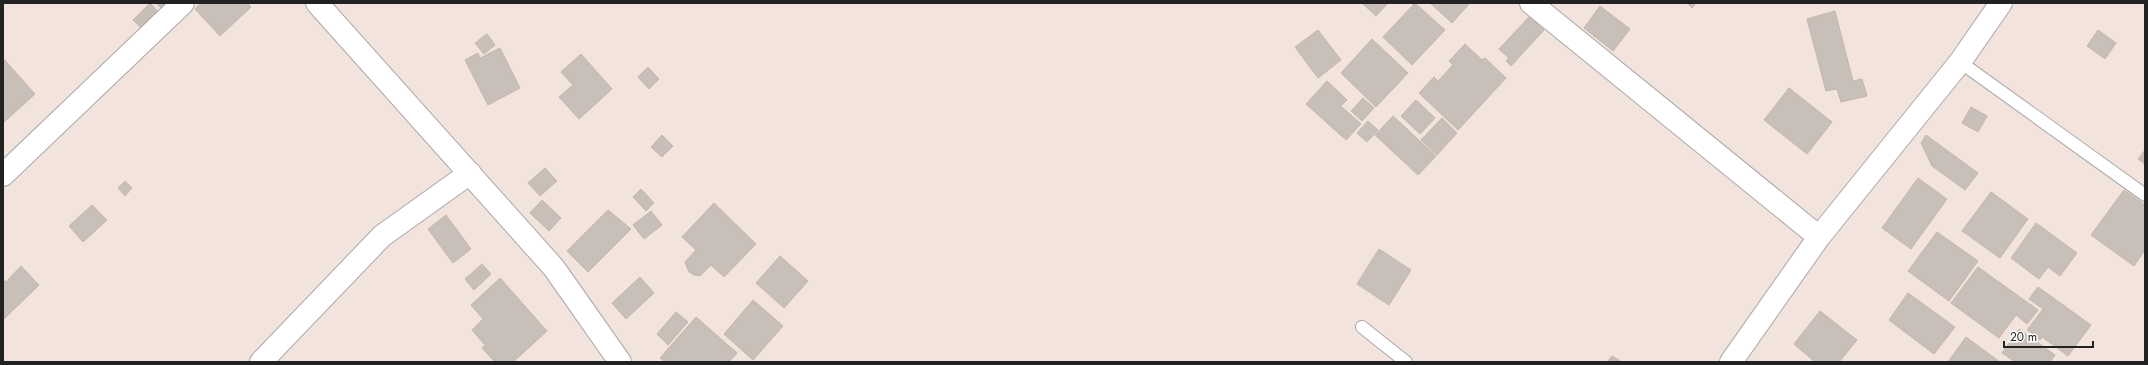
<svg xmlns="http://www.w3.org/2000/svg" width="2148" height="365" font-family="Jost,sans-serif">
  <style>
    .military { fill: #f3e3dd }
    .building { fill: #c7bfb8; stroke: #c4b6ab }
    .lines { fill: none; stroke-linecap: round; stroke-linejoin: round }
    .service-casing { stroke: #a9a9a9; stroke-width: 14 }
    .minor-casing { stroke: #a9a9a9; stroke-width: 24 }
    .service { stroke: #fff; stroke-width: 12 }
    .minor { stroke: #fff; stroke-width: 22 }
  </style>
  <rect width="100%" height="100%" fill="#f2efe9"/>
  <!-- military -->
  <path class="military" d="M3,3h2142v359h-2142z"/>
  <!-- building -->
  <path class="building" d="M150,3l12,13 -16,17 -13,-13z
    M156,3h18l-9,9z
    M201,3h46l4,4 -31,29 -25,-27z
    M1362,3h26l-12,13z
    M1415,3l30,27 -33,35 -29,-28z
    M1430,3h40l-18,20z
    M1687,3h9l-4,5z
    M1600,6l30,23 -17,22 -29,-23z
    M1835,11l18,70 9,-2 5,17 -26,6 -4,-13 -11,2 -19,-72z
    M1529,17l15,13 -33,36 -5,-5 3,-3 -10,-9z
    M1318,30l23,30 -23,18 -23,-31z
    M2098,30l18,13 -11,16 -18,-13z
    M487,34l8,11 -11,9 -9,-11z
    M1372,39l36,34 -32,34 -35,-34z
    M1465,44l17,16 3,-2 21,20 -48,52 -39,-37 15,-16 4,4 15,-16 -4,-4z
    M500,48l20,40 -32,17 -23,-45 13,-7 2,5z
    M581,54l31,35 -33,30 -20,-22 14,-12 -12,-13z
    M3,58l32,36 -32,29z
    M648,67l11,12 -10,10 -11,-12z
    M1327,81l20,19 -6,6 20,18 -15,16 -40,-36z
    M1789,88l43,34 -25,32 -43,-34z
    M1363,98l11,10 -12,13 -11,-10z
    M1416,100l19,18 -15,16 -19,-18z
    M1971,107l16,9 -9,16 -16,-9z
    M1393,116l43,40 -18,19 -43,-40z
    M1442,118l15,15 -20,22 -16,-15z
    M1368,121l10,9 -11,12 -10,-9z
    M662,135l11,11 -11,11 -11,-10z
    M1926,135l52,38 -13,17 -33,-24 -11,-23z
    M2145,150v14l-7,-5z
    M545,168l12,13 -17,15 -12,-13z
    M1918,178l29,21 -36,50 -29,-21z
    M125,181l7,7 -7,8 -7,-8z
    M641,189l13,14 -8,8 -13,-14z
    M2124,190l21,15v45l-11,16 -43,-31z
    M1991,192l37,27 -28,39 -38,-27z
    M542,200l19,18 -12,13 -19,-18z
    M714,203l42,41 -32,33 -13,-12 -11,11 -6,-1 -5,-3 -4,-10 11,-12 -14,-13z
    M92,205l15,15 -24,22 -14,-16z
    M608,210l23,19 -43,43 -21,-21z
    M651,211l11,14 -18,14 -11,-14z
    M446,215l25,34 -18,14 -25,-34z
    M2036,223l41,30 -17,23 -12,-9 -9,12 -28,-21z
    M1937,232l41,29 -29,40 -41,-30z
    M1379,249l32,21 -22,35 -32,-21z
    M780,256l28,25 -24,27 -28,-25z
    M482,264l9,10 -17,16 -9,-11z
    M21,266l18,19 -36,35v-41l3,3z
    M1978,267l60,43 -11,14 -11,-9 -17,23 -48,-35z
    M640,277l14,16 -28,26 -14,-16z
    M500,278l47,53 -34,31h-18l-13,-14 3,-3 -13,-15 11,-11 -12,-14z
    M2038,287l53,38 -23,31 -26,-19 -2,3 -13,-10 16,-21 -14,-10z
    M1908,293l47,34 -21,27 -45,-34z
    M753,300l30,26 -30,34 -29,-26z
    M1820,311l37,29 -18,22h-24l-21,-18z
    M676,312l12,10 -20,23 -11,-11z
    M696,317l41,36 -8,9h-64l-5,-4z
    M2019,329l36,26 -5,7h-35l-13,-9z
    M1966,337l34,25h-52z
    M1612,356l10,6h-15z"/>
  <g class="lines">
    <defs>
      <path id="service" d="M1960,62l185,133
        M1362,327l44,35"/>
      <path id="minor" d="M317,3l237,265 66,94
        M1531,3l288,234
        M3,175l180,-172
        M261,362l121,-126 88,-63
        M1731,362l88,-125 141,-175 41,-59"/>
    </defs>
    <!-- service casing -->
    <use href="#service" class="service-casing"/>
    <!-- minor casing -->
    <use href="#minor" class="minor-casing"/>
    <!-- service -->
    <use href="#service" class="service"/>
    <!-- minor -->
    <use href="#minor" class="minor"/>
  </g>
  <!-- border -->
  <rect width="2148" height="365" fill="none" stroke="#222222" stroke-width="8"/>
  <!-- scale -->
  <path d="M2004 341v6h89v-6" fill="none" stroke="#222222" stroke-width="2"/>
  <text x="2010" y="341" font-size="12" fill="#222222" stroke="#ffffff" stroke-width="3" paint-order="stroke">20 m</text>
</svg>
